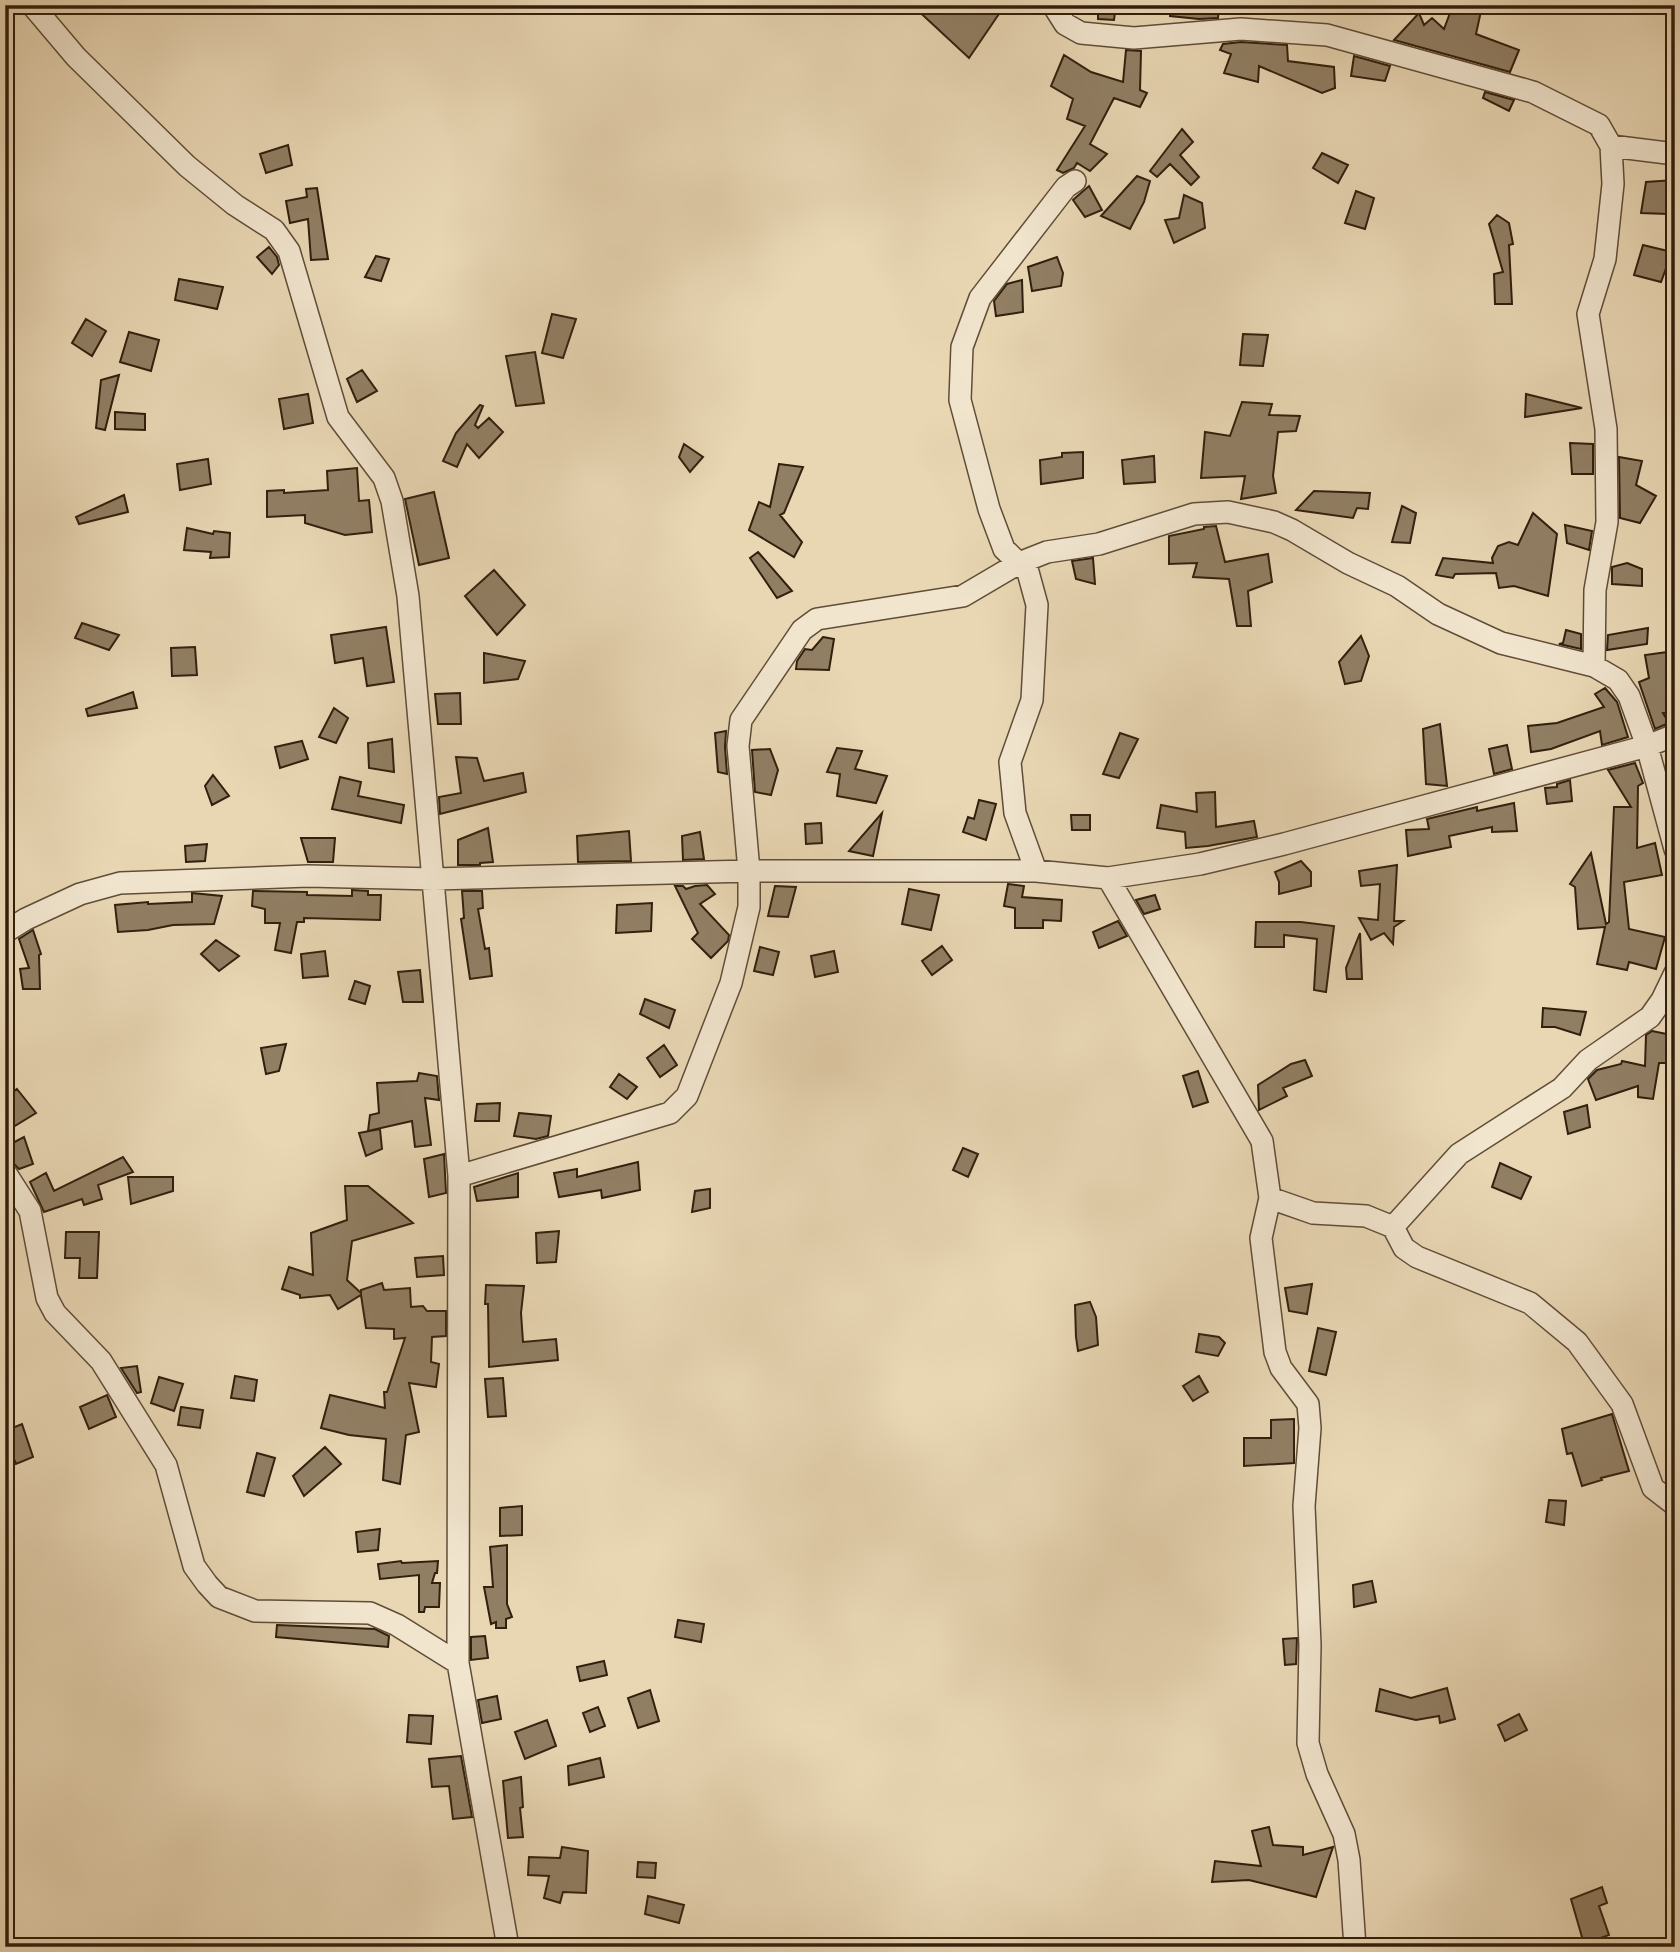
<svg xmlns="http://www.w3.org/2000/svg" width="1680" height="1952" font-family="'IM FELL DW Pica',serif">
  <style>
    .building { fill: #917f64; stroke: #321f0d; stroke-width: 2 }
    .lines { fill: none; stroke-linecap: round; stroke-linejoin: round }
    .minor-casing { stroke: #604d37; stroke-width: 24 }
    .minor { stroke: #f1e5ce; stroke-width: 21 }
  </style>
  <rect width="100%" height="100%" fill="#e9d7b4"/>
  <filter id="stains"><feTurbulence type="fractalNoise" baseFrequency=".00286" numOctaves="4"/><feColorMatrix values="0 0 0 0 .2 0 0 0 0 .09 0 0 0 0 .02 0 0 0 .5 -.17"/></filter>
  <radialGradient id="worn" r=".72"><stop offset=".6" stop-color="#630" stop-opacity="0"/><stop offset="1" stop-color="#630" stop-opacity=".3"/></radialGradient>
  <!-- building -->
  <path class="building" d="M912,5h93l-36,53z
    M1098,5h18l-2,15 -16,-1z
    M1171,5h48l-1,13 -19,1 -29,-3z
    M1453,5h22l6,6 -5,23 43,16 -9,22 -116,-32 25,-27 5,12 8,-7 12,11z
    M1241,42l46,3 1,16 46,6 1,21 -13,5 -63,-27 -1,16 -34,-9 7,-19 -11,-4 3,-6z
    M1126,50l15,1 -1,39 7,3 -7,14 -26,-9 -24,46 17,10 -17,17 -13,-8 -3,5 -11,5 -6,-3 28,-44 -18,-7 6,-20 -22,-13 13,-31 27,17 32,10z
    M1354,56l36,10 -5,15 -34,-5z
    M1485,92l29,8 -5,11 -26,-13z
    M1182,129l11,13 -13,13 19,22 -8,8 -21,-21 -13,13 -7,-6z
    M288,145l4,20 -26,8 -6,-19z
    M1322,153l26,12 -10,18 -25,-15z
    M1137,176l13,5 -6,21 -14,27 -29,-13z
    M1674,180l-6,34 -27,-1 5,-31z
    M1089,186l13,24 -17,7 -12,-17z
    M317,188l11,71 -17,1 -3,-41 -18,4 -4,-22 21,-4 -1,-8z
    M1356,191l18,7 -9,31 -20,-6z
    M1184,195l18,8 3,25 -31,15 -9,-23 14,-2z
    M1497,215l12,8 4,21 -4,1 3,59h-17l-1,-30 9,-2 -14,-48z
    M1643,245l29,7 -11,30 -27,-7z
    M269,247l8,10 2,8 -7,9 -15,-17z
    M376,256l13,3 -8,22 -16,-4z
    M1057,257l6,16 -2,13 -29,5 -4,-24z
    M179,279l44,8 -6,22 -42,-9z
    M1022,280l1,32 -27,4 -2,-15 13,-17z
    M552,314l24,5 -13,39 -21,-5z
    M86,319l20,12 -14,25 -20,-13z
    M129,332l30,8 -8,31 -31,-9z
    M1243,334l25,1 -5,31 -23,-1z
    M535,352l9,51 -28,3 -10,-50z
    M362,370l15,21 -20,11 -10,-23z
    M119,375l-14,55 -9,-2 5,-48z
    M308,394l5,29 -29,6 -5,-30z
    M1526,394l56,14 -57,9z
    M1242,402l30,2 -3,11 31,1 -4,15 -18,1 -5,44 3,17 -35,6 4,-23 -44,2 4,-46 25,4z
    M480,405l3,1 -8,19 3,3 11,-10 14,14 -24,26 -12,-14 -10,23 -14,-6 13,-28z
    M115,412l30,2v16l-30,-1z
    M1570,443l23,1v30h-21z
    M684,444l19,13 -13,15 -11,-15z
    M1083,452v26l-42,6 -1,-24 22,-3v-4z
    M1154,456l1,26 -31,2 -2,-24z
    M1619,457l23,4 -6,24 20,11 -16,27 -20,-5z
    M208,459l3,25 -31,6 -3,-26z
    M779,464l24,3 -19,46 -4,2 22,27 -8,15 -45,-27 10,-28 11,5z
    M357,468l2,33 10,-1 3,32 -27,3 -40,-12v-8l-38,2v-26l17,-1v3l44,-3 -1,-19z
    M1314,491l56,2 -2,16 -11,-1 -4,10 -57,-8z
    M434,492l15,66 -30,7 -14,-66z
    M124,495l4,17 -49,12 -3,-7z
    M1402,506l14,7 -6,30 -18,-1z
    M1533,513l24,21 -9,62 -34,-10 -15,2 -3,-15 -41,1 -2,4 -17,-3 7,-17 50,5 -1,-5 6,-12 11,-4 9,3z
    M1565,525l27,6 -3,19 -22,-7z
    M1216,526l9,36 43,-8 4,28 -24,9 3,35h-14l-8,-47 -36,-2 4,-14 -28,1v-28l35,-7v-2z
    M187,528l26,6 1,-3 16,2 -1,24 -19,1 1,-6 -27,-2z
    M758,552l34,39 -15,7 -27,-40z
    M1093,558l2,26 -19,-5 -4,-18z
    M1627,563l15,6v17l-30,-2v-17z
    M494,570l31,35 -28,30 -32,-39z
    M82,623l37,12 -10,15 -34,-12z
    M386,627l8,55 -27,4 -4,-28 -28,5 -4,-28z
    M1648,628l-1,16 -40,6 1,-15z
    M1566,630l15,4v15l-22,-5 4,-1z
    M1361,636l8,20 -8,25 -16,3 -6,-22z
    M823,637l11,2 -5,31 -33,-1 1,-8 8,-12 7,1z
    M195,647l2,28 -25,1 -1,-28z
    M1675,651v61l-12,1 6,10 -14,6 -16,-47 10,-4 -4,-23z
    M484,653l41,8 -7,18 -34,4z
    M1605,688l12,14 11,35 -26,8 -2,-14 -49,18 -20,3 -3,-26 29,-3 47,-16 -9,-13z
    M133,692l4,16 -49,8 -2,-7z
    M460,693l1,31h-23l-3,-30z
    M334,708l14,10 -12,25 -17,-6z
    M1440,724l7,62 -21,-2 -3,-55z
    M726,731l-1,16 2,27 -9,-2 -3,-39z
    M1120,733l18,6 -19,39 -16,-4z
    M392,739l2,33 -25,-4 -1,-25z
    M302,741l6,18 -28,9 -5,-21z
    M1507,745l5,24 -18,5 -5,-25z
    M837,748l25,3 -7,18 32,7 -11,27 -39,-7 3,-22 -13,-2z
    M770,749l8,21 -7,25 -16,-3 -3,-42z
    M456,757l21,1 7,23 39,-8 3,19 -86,22 -1,-17 22,-4z
    M1635,763l8,20 -5,3 -1,62 18,-5 7,32 -38,7 5,47 36,8 -9,32 -27,-7 -2,8 -30,-6 8,-37 -27,2 -3,-42 -5,-3 21,-31 15,71 3,-2 5,-115h17l-23,-37z
    M213,775l16,21 -17,9 -7,-19z
    M340,777l21,5 -3,14 46,9 -3,18 -69,-14z
    M1570,780l2,21 -25,3 -2,-16 12,-1v-3z
    M1215,792l1,35 38,-6 3,16 -49,9 -22,2 -1,-16 -28,-4 4,-23 36,7 -1,-19z
    M979,800l17,4 -10,36 -23,-8 5,-15 6,2z
    M1514,803l3,28 -25,1v-5l-43,9 2,11 -43,9 -2,-26 23,-1 -2,-10 50,-12v4z
    M882,813l-9,43 -24,-5z
    M1071,815h19v15h-18z
    M821,823l1,20 -16,1 -1,-20z
    M488,828l5,34 -13,1v2h-22v-25z
    M629,831l2,30 -53,1 -1,-26z
    M700,832l4,27 -21,1 -1,-24z
    M301,838h34l-2,24h-25z
    M207,844l-2,17 -19,1 -1,-16z
    M1301,861l10,11v14l-32,8v-12l-4,-10z
    M1397,865l-3,56h9l-9,6 -1,17 -9,-11 -13,7 -12,-22 19,2 2,-36 -19,2 -2,-15z
    M1008,884l16,2 -2,11 40,3 -1,21 -18,-1v8h-28v-20l-11,-2z
    M707,885l8,9 -15,10 29,31 -1,6 -17,17 -19,-19 6,-6 -23,-47h8l3,3 9,-3z
    M775,886l21,1 -8,30 -20,-1z
    M909,889l30,6 -8,35 -29,-6z
    M352,890l16,1v4h13l-1,25 -76,-2v4h-7l-6,31 -16,-3 5,-27h-15v-14l-13,-3 1,-15 54,1v3l45,1z
    M462,891h20l1,17 -5,1 7,40 4,-1 3,28 -22,3 -9,-60 3,-1z
    M192,893l30,3 -8,28 -41,1 -25,5 -30,2 -3,-27 33,-3v2l44,-2z
    M1155,895l5,14 -16,5 -8,-14z
    M652,903l-1,28 -35,2 1,-28z
    M1118,921l9,15 -28,12 -6,-16z
    M1256,922h45l33,4 -8,66 -12,-2 3,-51 -33,-4v12h-29z
    M33,930l8,24 -2,1 1,34h-17l-3,-20 9,-1 -10,-29z
    M1360,933l2,46h-15l-1,-11z
    M216,940l23,16 -20,15 -18,-17z
    M942,946l10,14 -20,15 -10,-14z
    M760,947l19,5 -6,23 -19,-4z
    M325,951l3,25 -25,2 -2,-24z
    M834,951l4,21 -23,5 -4,-21z
    M420,970l3,32h-20l-5,-30z
    M355,981l15,5 -5,18 -16,-5z
    M645,999l30,11 -6,18 -29,-14z
    M1543,1008l43,4 -6,23 -25,-8h-13z
    M1652,1031l15,3 2,29h-10l-6,36 -15,-2v-11l-42,14 -8,-21 9,-9 24,-6 1,-3 23,5 1,-31z
    M286,1044l-7,27 -13,3 -5,-26z
    M664,1045l13,20 -17,12 -13,-19z
    M1305,1060l7,16 -29,12 4,8 -28,14 -1,-25 33,-21z
    M1198,1071l10,31 -15,5 -10,-31z
    M419,1073l18,3 2,24 -14,-2 6,47 -16,2 -3,-26 -44,10 2,-16 9,-2 -2,-30 40,-2z
    M619,1074l18,13 -10,12 -17,-12z
    M17,1089l19,24 -31,19v-34z
    M500,1103l-1,18h-24l2,-17z
    M1587,1105l3,22 -22,7 -4,-22z
    M519,1113l32,3 -3,20 -12,3 -22,-3z
    M380,1129l2,20 -16,7 -7,-23z
    M24,1137l9,27 -14,5 -9,-9 -5,-13z
    M963,1148l15,6 -10,23 -15,-7z
    M444,1154l2,39 -17,4 -5,-38z
    M123,1157l10,15 -35,13 4,14 -18,6 -2,-6 -38,13 -14,-30 16,-9 8,18z
    M638,1162l2,28 -38,8 -1,-8 -42,7 -5,-24 23,-4v8z
    M1500,1163l31,14 -10,22 -29,-12z
    M518,1173v24l-41,4 -3,-14z
    M128,1177h45v14l-42,13z
    M345,1186h23l45,37 -61,18 -5,39 14,13v-3l21,-7 2,7 26,-2 1,19 12,-1 4,5h19v25l-14,1 -1,25 8,2 -3,23 -27,-4 10,49 -13,3 -6,49 -17,-4 3,-41 -37,-4 -28,-7 9,-33 55,13 -1,-16h3l18,-54 -11,1v-10l-28,-1 -5,-33 -23,14 -8,-14 -30,3v-3l-18,-6 7,-22 24,8 -2,-42 36,-13z
    M710,1189v19l-18,4 3,-21z
    M559,1231l-3,31 -19,1 -1,-30z
    M66,1232h33l-2,46h-18l1,-20h-15z
    M443,1256l1,19 -27,2 -2,-19z
    M1312,1284l-5,30 -18,-3 -4,-23z
    M486,1285l38,1 -3,27 2,29 33,-3 2,21 -69,7 -1,-63h-3z
    M1090,1302l6,15 2,28 -20,6 -2,-14 -1,-32z
    M1318,1328l18,4 -10,43 -17,-4z
    M1199,1334l20,3 6,6 -7,13 -22,-4z
    M137,1366l4,26 -4,1 -16,-25z
    M235,1376l22,4 -3,21 -23,-3z
    M1199,1376l9,16 -15,9 -10,-15z
    M159,1377l24,7 -9,27 -23,-8z
    M503,1378l3,38 -18,1 -3,-38z
    M107,1395l9,22 -27,12 -9,-22z
    M181,1407l22,3 -3,18 -22,-3z
    M1612,1414l17,57 -28,7 1,2 -20,6 -10,-33 -5,1 -5,-25z
    M1294,1419v44l-50,3v-28h27v-18z
    M22,1424l11,33 -17,7 -1,-3 -10,4v-34z
    M325,1447l16,17 -37,32 -11,-20z
    M257,1453l18,5 -11,38 -17,-4z
    M1549,1500l17,1 -2,24 -18,-3z
    M522,1506v29l-22,1v-28z
    M380,1529l-2,21 -20,2 -2,-20z
    M507,1545v59l5,13 -6,2v9h-10v-6l-5,2 -7,-37h9l-3,-40z
    M401,1561l1,2 36,-2 -1,12h-2l-3,10h8l-1,24h-14l-1,5h-5v-37l-39,4 -2,-15z
    M1372,1581l4,21 -22,5 -1,-22z
    M678,1620l26,4 -3,18 -26,-5z
    M277,1625l98,4 14,7 -1,11 -112,-10z
    M485,1636l3,22 -17,2v-23z
    M1297,1638l-1,26 -11,1 -2,-26z
    M604,1661l3,14 -27,6 -3,-14z
    M1447,1688l8,31 -15,4 -1,-7 -23,4 -40,-9 4,-22 31,9z
    M650,1690l9,31 -21,7 -10,-30z
    M497,1696l4,23 -19,4 -4,-23z
    M598,1707l7,19 -15,6 -7,-19z
    M1519,1714l8,16 -22,11 -7,-16z
    M409,1715l24,1 -2,28 -24,-2z
    M547,1720l9,26 -31,13 -10,-27z
    M461,1756l11,61 -19,2 -4,-33 -17,1 -3,-28z
    M600,1758l4,19 -35,8 -1,-19z
    M521,1777l2,30 -3,1 3,29 -15,1 -5,-57z
    M1269,1827l4,18 30,2v8l30,-8 -17,50 -67,-17 -37,2 3,-21 46,5 -9,-35z
    M562,1847l26,4 -2,42 -23,-1 -3,11 -16,-5 5,-22 -21,-1 1,-18 31,1z
    M638,1862l18,1 -1,15 -18,-1z
    M1602,1887l5,16 -8,3 10,29 -25,9 -13,-45z
    M648,1896l36,9 -5,18 -34,-9z"/>
  <g class="lines">
    <defs>
      <path id="minor" d="M32,5l44,52 111,109 48,39 39,25 15,21 49,166 46,61 8,23 16,95 51,580 -1,487 50,284
        M1053,5l12,19 16,9 53,5 107,-9 86,6 206,57 66,33 12,21 2,38 -8,75 -17,55 18,115 1,93 -12,68 -1,76
        M1611,146l64,8
        M1036,871l-21,-58 -5,-51 22,-62 5,-95 -9,-33 -24,-23 -15,-40 -29,-109 2,-53 18,-49 86,-111 9,-6
        M1108,878l154,263 8,57 43,15 53,3 27,11 11,21 13,9 113,46 47,39 45,62 31,84 22,17
        M5,932l21,-13 54,-25 40,-11 188,-7 126,3 315,-8h287l72,7 92,-14 84,-20 363,-98 28,103
        M5,1172l25,39 17,87 8,15 46,48 65,104 28,101 13,18 12,13 36,14 115,2 27,12 61,38
        M459,1176l211,-63 17,-17 44,-113 18,-76v-36l-11,-125 3,-26 61,-90 15,-11 146,-23 56,-33 28,-11 52,-8 95,-30 34,-2 46,10 18,8 56,33 49,23 41,28 63,29 93,23 24,14 11,16 18,50 28,-11
        M1270,1198l-9,40 14,114 6,16 27,36 2,24 -6,78 6,139 -2,98 9,31 27,60 5,26 6,87
        M1393,1227l66,-73 103,-66 26,-28 62,-43 12,-17 13,-27"/>
    </defs>
    <!-- minor casing -->
    <use href="#minor" class="minor-casing"/>
    <!-- minor -->
    <use href="#minor" class="minor"/>
  </g>
  <!-- margin -->
  <rect width="1680" height="1952" fill="none" stroke="#e9d7b4" stroke-width="28"/>
  <rect x="7" y="7" width="1666" height="1938" fill="none" stroke="#321f0d" stroke-width="3.5"/>
  <rect x="14" y="14" width="1652" height="1924" fill="none" stroke="#321f0d" stroke-width="2"/>
  <rect width="100%" height="100%" filter="url(#stains)"/>
  <rect width="100%" height="100%" fill="url(#worn)"/>
</svg>
